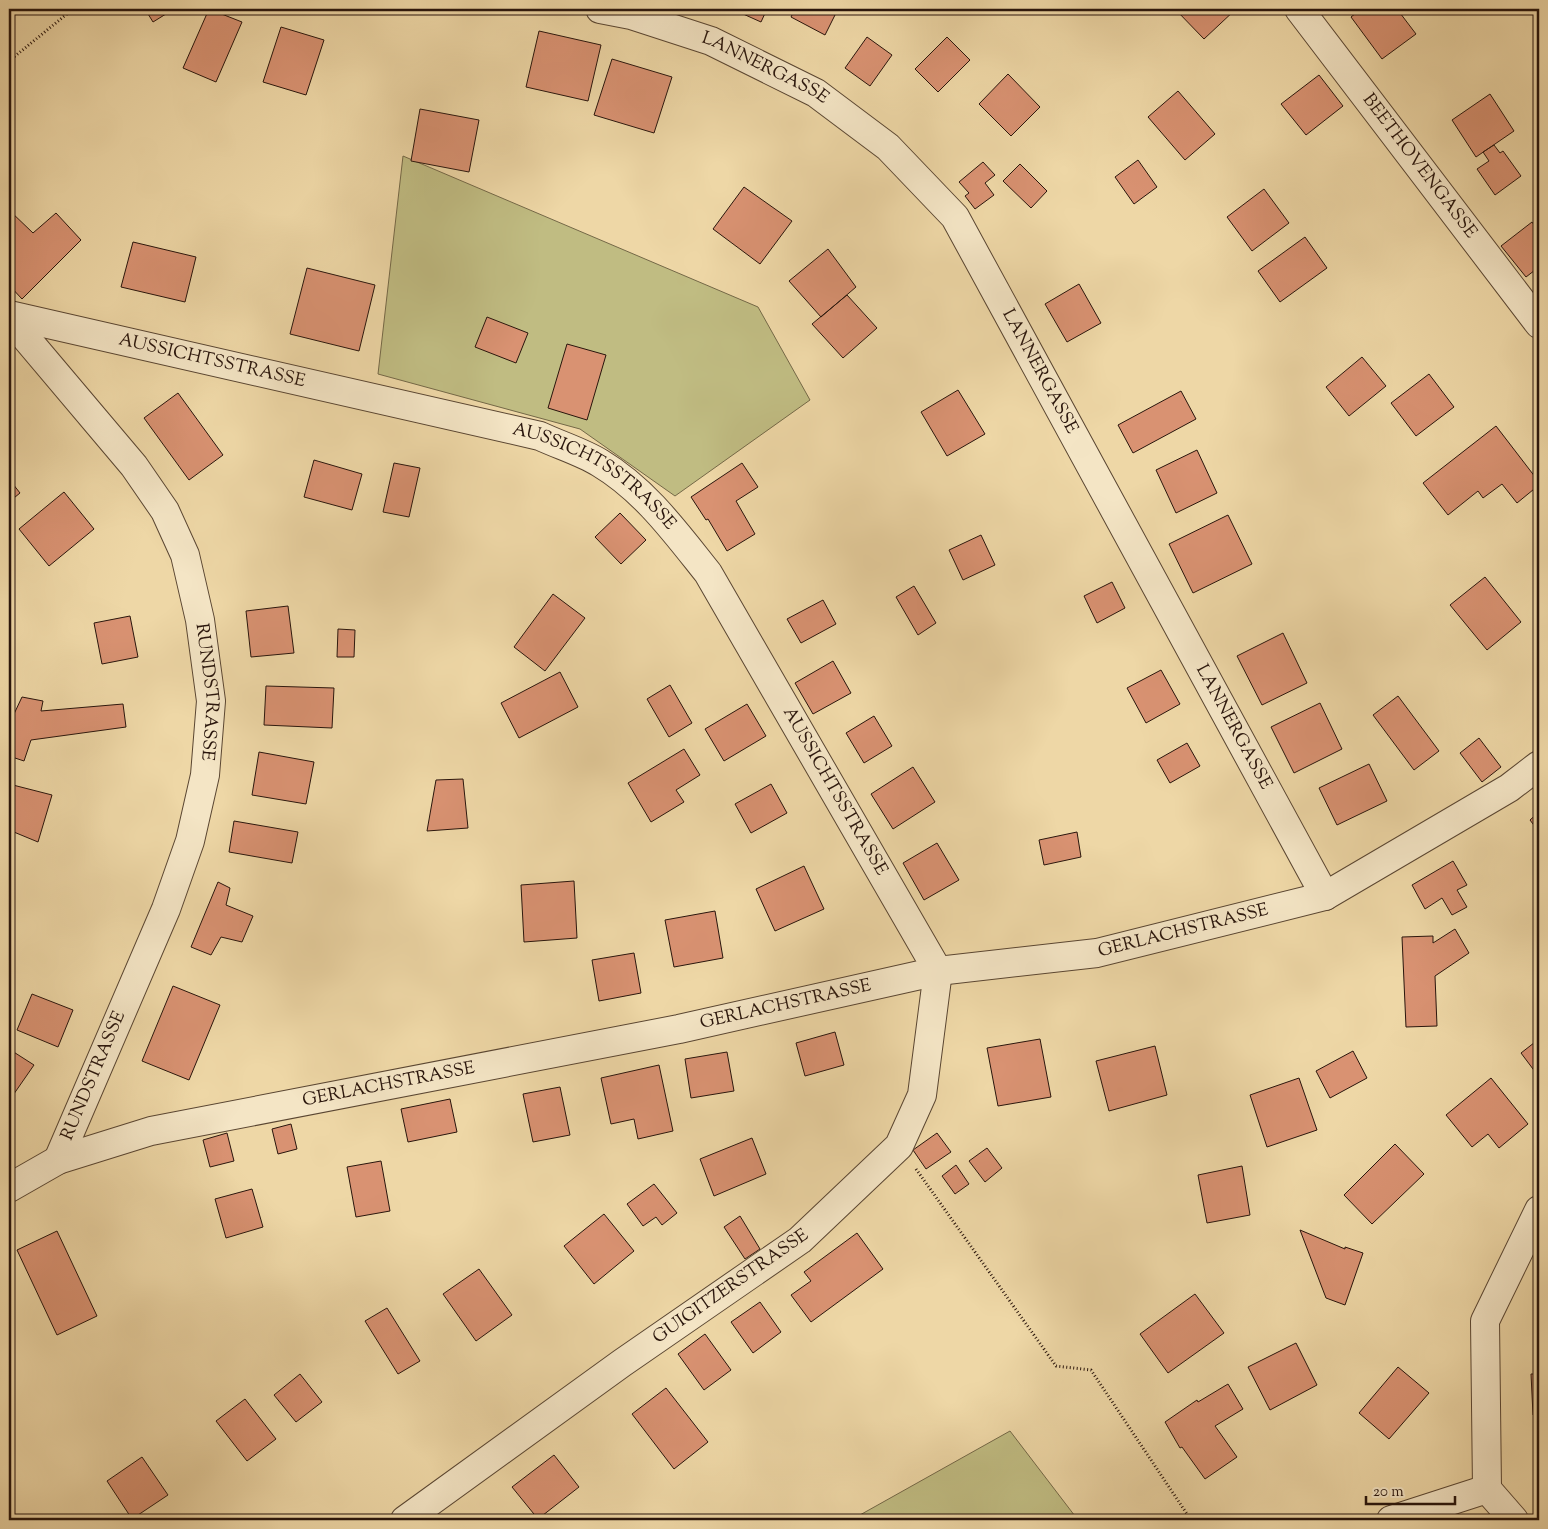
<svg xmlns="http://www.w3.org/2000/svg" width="1548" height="1529" font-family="'Sorts Mill Goudy',serif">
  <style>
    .green { fill: #c0bc82; stroke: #746847 }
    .building { fill: #d99272; stroke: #29150c }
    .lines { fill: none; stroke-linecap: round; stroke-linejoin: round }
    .minor-casing { stroke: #5a4632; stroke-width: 30 }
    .path { stroke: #29150c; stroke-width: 3; stroke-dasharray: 1 2.5; stroke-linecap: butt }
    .minor { stroke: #f4e5c5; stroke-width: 28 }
    .labels { text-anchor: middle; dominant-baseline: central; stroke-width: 4; stroke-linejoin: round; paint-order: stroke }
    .street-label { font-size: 18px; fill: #29150c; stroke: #f4e5c5 }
  </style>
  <rect width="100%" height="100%" fill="#eed7a6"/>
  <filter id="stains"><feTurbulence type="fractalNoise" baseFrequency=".004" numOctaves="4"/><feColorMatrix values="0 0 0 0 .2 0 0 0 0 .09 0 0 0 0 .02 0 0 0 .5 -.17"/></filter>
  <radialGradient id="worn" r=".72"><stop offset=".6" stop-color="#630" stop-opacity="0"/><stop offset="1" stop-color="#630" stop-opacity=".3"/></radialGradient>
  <!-- green -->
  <path class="green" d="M403,156l355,151 52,93 -135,96 -95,-67 -202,-55z
    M1010,1431l68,89h-227z"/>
  <!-- building -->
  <path class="building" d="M145,9h29l-21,13z
    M209,9l33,13 -26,60 -33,-14z
    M732,9h35l-6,13z
    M795,9h43l-13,26 -34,-18z
    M1175,9h61l-32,30z
    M1361,9h36l19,25 -34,25 -31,-42z
    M281,27l43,13 -18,55 -43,-13z
    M539,31l62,14 -13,56 -62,-14z
    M867,37l25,18 -22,31 -25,-18z
    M947,37l23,23 -32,32 -23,-23z
    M612,59l60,18 -18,56 -60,-18z
    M1008,74l32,33 -29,29 -32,-32z
    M1319,75l24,31 -37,29 -25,-31z
    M1178,91l37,43 -30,26 -37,-43z
    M1490,94l24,37 -38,26 -24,-37z
    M420,109l59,11 -10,52 -58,-11z
    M1494,145l6,8 3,-2 18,25 -26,19 -18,-26 12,-8 -6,-9z
    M1138,160l19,27 -23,17 -19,-27z
    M983,162l12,13 -10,8 9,12 -19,14 -10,-13 4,-3 -10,-11z
    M1020,164l27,27 -16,17 -28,-27z
    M744,187l48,34 -32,43 -47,-35z
    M1264,189l25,34 -37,28 -25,-34z
    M9,210l24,23 23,-20 25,27 -59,59 -13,-14z
    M1532,222l7,10v35l-13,10 -25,-31z
    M1305,237l22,31 -47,34 -22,-31z
    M133,242l63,15 -11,45 -64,-15z
    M828,249l28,38 -35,30 -32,-36z
    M307,268l68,17 -16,66 -69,-17z
    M1079,284l22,39 -34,19 -22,-38z
    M847,295l30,33 -34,30 -31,-34z
    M487,317l41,16 -12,30 -41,-16z
    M567,344l39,11 -19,65 -39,-12z
    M1362,357l24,29 -37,30 -23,-29z
    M1429,374l25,33 -38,29 -25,-33z
    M958,390l27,44 -38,22 -26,-44z
    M1181,391l15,28 -63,34 -15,-28z
    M178,393l45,62 -34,25 -45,-62z
    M1496,426l43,56v3l-22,18 -15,-19 -19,14 -5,-7 -30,24 -25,-32z
    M1197,450l20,43 -41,20 -20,-43z
    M314,460l48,14 -10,36 -48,-13z
    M394,463l26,5 -11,49 -26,-5z
    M742,463l16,24 -22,14 19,33 -28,17 -19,-32 -2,1 -15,-23z
    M9,479l11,14 -11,9z
    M64,492l30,37 -45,37 -30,-37z
    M620,513l26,27 -25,24 -26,-27z
    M1228,515l24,49 -59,29 -24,-49z
    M981,535l14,30 -32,15 -14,-30z
    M1485,577l36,45 -34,28 -37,-45z
    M1112,582l13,26 -28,15 -13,-27z
    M914,586l22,37 -18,12 -22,-38z
    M553,594l32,24 -40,53 -31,-24z
    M823,600l13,24 -35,19 -14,-24z
    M288,606l6,47 -43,4 -5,-46z
    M130,616l8,41 -36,7 -8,-41z
    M338,629l17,1 -1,27h-17z
    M1283,633l24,50 -45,22 -25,-49z
    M833,661l18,32 -38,21 -18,-31z
    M1161,670l19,34 -34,19 -19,-35z
    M560,672l18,35 -59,31 -18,-35z
    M670,685l22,38 -23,14 -22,-38z
    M266,686l68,2 -2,40 -68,-3z
    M1398,696l41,55 -25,19 -41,-55z
    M22,697l21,4 -2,10 82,-7 3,23 -95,13 -7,21 -15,-5v-41l5,-1z
    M1320,703l22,46 -48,24 -23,-46z
    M747,704l19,32 -42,25 -19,-32z
    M874,716l18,30 -28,17 -18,-30z
    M1479,738l22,29 -19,15 -22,-29z
    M1187,743l13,23 -30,17 -13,-23z
    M684,749l16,26 -24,15 8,12 -33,20 -23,-39z
    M259,752l55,10 -8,42 -54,-9z
    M1369,764l18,37 -50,24 -18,-37z
    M913,767l22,35 -42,27 -22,-35z
    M463,779l5,49 -41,3 9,-51z
    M9,784l43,11 -14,47 -29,-12z
    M771,784l16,29 -36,20 -16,-29z
    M1539,812v20l-9,-12z
    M234,821l64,11 -6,31 -63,-11z
    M1077,832l4,25 -37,8 -5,-25z
    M937,843l22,37 -35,20 -21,-37z
    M1453,861l14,24 -10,5 10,17 -15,8 -10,-17 -17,11 -13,-24z
    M804,866l20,43 -49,22 -19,-42z
    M574,881l3,57 -53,4 -3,-57z
    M218,882l12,6 -4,17 27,11 -11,26 -21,-5 -10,18 -20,-8z
    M715,911l8,47 -49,9 -9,-47z
    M1455,929l14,24 -34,23 2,50 -31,1 -4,-90 31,-1v7z
    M634,953l7,40 -42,8 -7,-41z
    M173,986l47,19 -31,75 -47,-19z
    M32,994l41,16 -15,37 -41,-17z
    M835,1032l9,33 -39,11 -9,-33z
    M1040,1039l11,58 -53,9 -11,-58z
    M1539,1039v38l-18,-24z
    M1155,1046l12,49 -58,16 -13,-50z
    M9,1049l25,16 -25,36z
    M1353,1051l14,27 -37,20 -14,-27z
    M727,1052l7,39 -43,7 -6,-39z
    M659,1065l14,66 -35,8 -4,-20 -23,5 -10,-46z
    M1299,1078l18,52 -50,17 -17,-52z
    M1491,1078l37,46 -29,24 -11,-14 -16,13 -26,-32z
    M560,1087l10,48 -37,7 -10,-48z
    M450,1099l7,33 -49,10 -7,-33z
    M291,1124l6,25 -19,5 -6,-25z
    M227,1133l7,28 -24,6 -7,-27z
    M937,1133l14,19 -25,17 -13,-19z
    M752,1138l14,36 -52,22 -14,-37z
    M1395,1144l29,30 -52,50 -28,-29z
    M987,1148l15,20 -17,14 -16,-21z
    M381,1161l9,50 -34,6 -9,-50z
    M956,1165l13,19 -14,10 -13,-18z
    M1242,1166l8,49 -43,8 -9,-48z
    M654,1184l23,29 -15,12 -6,-8 -13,9 -16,-22z
    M252,1189l11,38 -37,11 -11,-39z
    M604,1214l30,37 -40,33 -30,-38z
    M740,1216l20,33 -15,10 -21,-32z
    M1300,1230l45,19v-2l18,6 -18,52 -19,-7z
    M57,1231l40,85 -40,19 -40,-85z
    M857,1233l26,36 -72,53 -20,-27 20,-14 -7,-9z
    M479,1269l33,46 -36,26 -33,-47z
    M1195,1294l29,39 -56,40 -28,-39z
    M760,1302l21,30 -28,21 -22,-31z
    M387,1308l33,53 -22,13 -33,-53z
    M705,1334l26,36 -27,20 -26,-36z
    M1296,1343l21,42 -47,25 -22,-43z
    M1398,1367l31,26 -40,46 -30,-26z
    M300,1374l22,28 -26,20 -22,-27z
    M1531,1374h8v41h-6z
    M1228,1384l15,25 -28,17 22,31 -32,22 -23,-32 -2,1 -15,-26 32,-22 1,2z
    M666,1388l42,54 -34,27 -42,-55z
    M245,1399l31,40 -29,22 -31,-40z
    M554,1455l25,32 -41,32 -26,-32z
    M142,1457l26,38 -36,24 -25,-38z"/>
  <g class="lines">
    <defs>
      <g id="minor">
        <path id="s1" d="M600,9l31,6 80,26 105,52 72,54 67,70 370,679"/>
        <path id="s2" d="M1299,9l240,315"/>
        <path id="s3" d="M9,315l531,121c19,9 42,16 60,27 45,27 76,70 108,110l230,398 -16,124 -23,51 -99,94 -178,123 -217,157"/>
        <path id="s4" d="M9,318l125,148 31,45 20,44 15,65 11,81 -6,74 -15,66 -24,68 -108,251"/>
        <path id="s5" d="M9,1188l49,-28 93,-29 528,-102 259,-58 159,-18 228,-57 184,-108 30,-23"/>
        <path d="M1487,1489l-2,-168 54,-111"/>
        <path d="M1487,1489l27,31"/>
        <path d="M1391,1520l96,-31"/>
      </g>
    </defs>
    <!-- minor casing -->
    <use href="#minor" class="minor-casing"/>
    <!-- path -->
    <path class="path" d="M9,61l64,-52
      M916,1169l140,197 35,4 100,150"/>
    <!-- minor -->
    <use href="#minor" class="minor"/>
  </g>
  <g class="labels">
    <!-- street labels -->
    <g class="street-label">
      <text stroke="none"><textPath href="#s1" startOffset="176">LANNERGASSE</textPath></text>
      <text stroke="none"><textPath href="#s2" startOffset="198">BEETHOVENGASSE</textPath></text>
      <text stroke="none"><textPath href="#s3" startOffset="208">AUSSICHTSSTRASSE</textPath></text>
      <text stroke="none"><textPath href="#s1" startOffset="596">LANNERGASSE</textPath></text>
      <text stroke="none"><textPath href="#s3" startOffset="612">AUSSICHTSSTRASSE</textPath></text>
      <text stroke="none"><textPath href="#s4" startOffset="436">RUNDSTRASSE</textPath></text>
      <text stroke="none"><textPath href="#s1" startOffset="1001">LANNERGASSE</textPath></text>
      <text stroke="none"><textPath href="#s3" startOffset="1018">AUSSICHTSSTRASSE</textPath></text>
      <text stroke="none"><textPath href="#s5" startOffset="1206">GERLACHSTRASSE</textPath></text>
      <text stroke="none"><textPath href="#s5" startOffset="801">GERLACHSTRASSE</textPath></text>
      <text transform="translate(94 1076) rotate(-67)">RUNDSTRASSE</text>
      <text stroke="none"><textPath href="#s5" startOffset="396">GERLACHSTRASSE</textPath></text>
      <text transform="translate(731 1287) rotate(-35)">GUIGITZERSTRASSE</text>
    </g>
  </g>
  <!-- margin -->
  <rect width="1548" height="1529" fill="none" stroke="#eed7a6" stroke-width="30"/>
  <rect x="10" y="10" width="1528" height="1509" fill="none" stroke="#29150c" stroke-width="2.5"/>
  <rect x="15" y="15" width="1518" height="1499" fill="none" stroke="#29150c"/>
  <!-- scale -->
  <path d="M1366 1496v8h89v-8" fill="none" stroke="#29150c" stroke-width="2.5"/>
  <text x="1373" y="1496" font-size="15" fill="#29150c" stroke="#f4e5c5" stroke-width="4" paint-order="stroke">20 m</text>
  <rect width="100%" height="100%" filter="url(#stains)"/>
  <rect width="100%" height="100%" fill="url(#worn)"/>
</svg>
